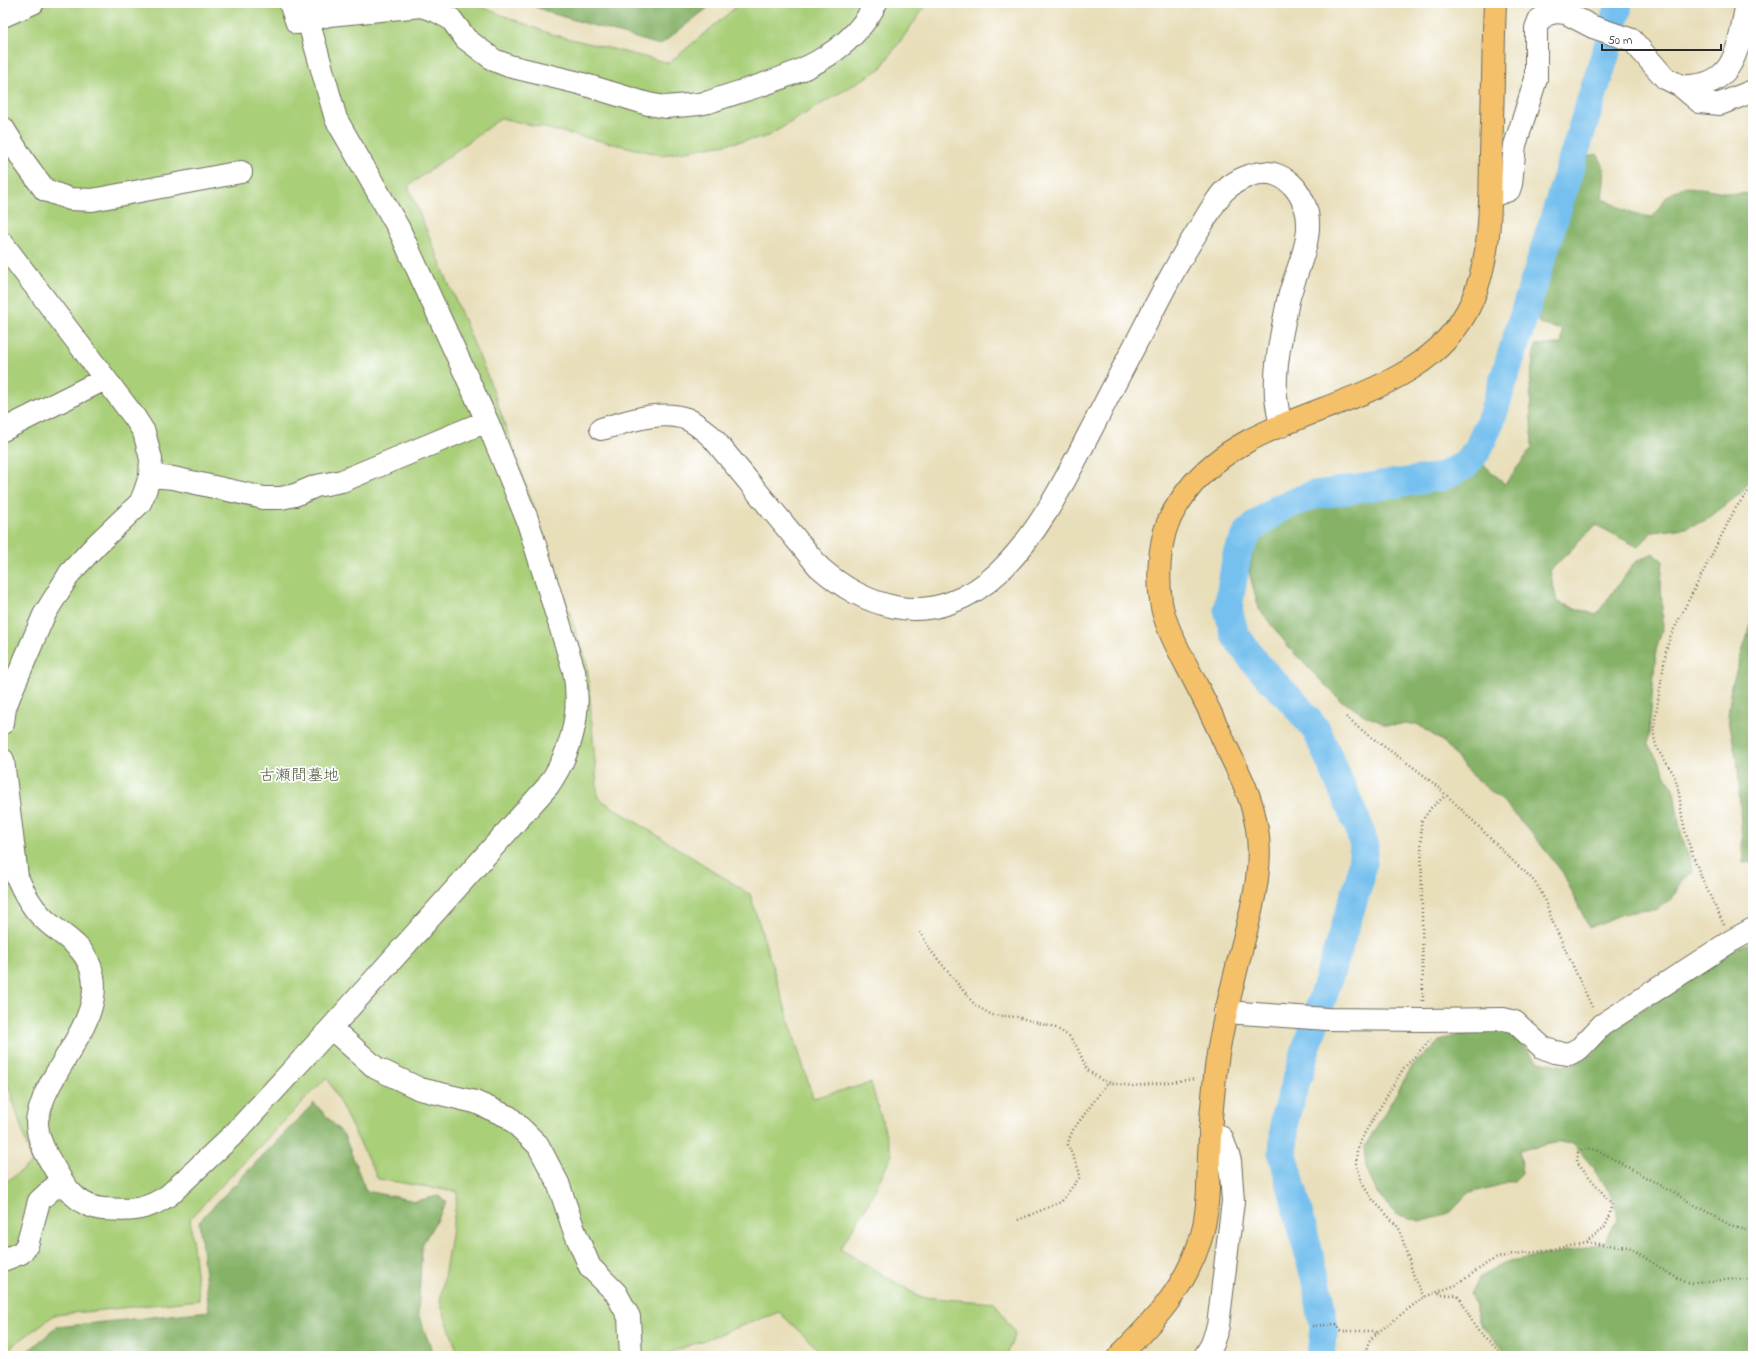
<svg xmlns="http://www.w3.org/2000/svg" width="1756" height="1359" font-family="'Indie Flower','Klee One',sans-serif">
  <style>
    .green { fill: #a9cf78; stroke: #6a7d52 }
    .forest { fill: #86b268; stroke: #586e4a }
    .lines { fill: none; stroke-linecap: round; stroke-linejoin: round }
    .river { stroke: #74c0ee; stroke-width: 29 }
    .minor-casing { stroke: #6d6a5d; stroke-width: 24 }
    .major-casing { stroke: #6d6a5d; stroke-width: 24 }
    .path { stroke: #6d6a5d; stroke-width: 2.5; stroke-dasharray: 1 3; stroke-linecap: butt }
    .minor { stroke: #fff; stroke-width: 22 }
    .major { stroke: #f4c16b; stroke-width: 22 }
    .labels { text-anchor: middle; dominant-baseline: central; stroke-width: 3.5; stroke-linejoin: round; paint-order: stroke }
    .park-label { font-size: 16px; fill: #515c42; stroke: #fff }
  </style>
  <rect width="100%" height="100%" fill="#fff"/>
  <filter id="ink" filterUnits="userSpaceOnUse"><feTurbulence type="fractalNoise" baseFrequency=".025" numOctaves="2"/><feDisplacementMap in="SourceGraphic" scale="8" xChannelSelector="R" yChannelSelector="G"/><feConvolveMatrix kernelMatrix="1 2 1 2 8 2 1 2 1" color-interpolation-filters="sRGB"/></filter>
  <filter id="wash" filterUnits="userSpaceOnUse"><feTurbulence type="fractalNoise" baseFrequency=".012" numOctaves="4" result="noise"/><feDisplacementMap in="SourceGraphic" scale="16" xChannelSelector="R" yChannelSelector="G"/><feGaussianBlur stdDeviation="0.9" result="paint"/><feColorMatrix in="noise" values="0 0 0 0 0 0 0 0 0 0 0 0 0 0 0 0 0 1.4 0 .05"/><feComposite in="paint" operator="in"/></filter>
  <g filter="url(#wash)">
    <rect width="100%" height="100%" fill="#e8deba"/>
    <!-- green -->
    <path class="green" d="M3,3h468l80,31 118,29 66,-55v-5h193l-48,66 -114,68 -104,18 -161,-37 -93,68 84,201 95,277 11,134 152,96 63,204 58,-15 21,72 -26,52 -26,42 80,48 75,6 20,30 -8,23h-182l-46,-44 -118,44h-202l-19,-54 18,-110 -80,-13 -51,-102 -137,141 9,82 -145,15 -51,38v-169l29,-21 -29,-96z"/>
    <!-- forest -->
    <path class="forest" d="M525,3h189l-54,42 -103,-30z
      M1597,154c11,16 7,26 5,44l31,16 20,3 14,-21 16,-9 18,1 35,6 17,-1v281l-13,20 -34,26 -21,8 -33,4 -14,15 -42,-22 -46,46 7,31 39,13 39,-53 18,-9 10,8 -2,23 2,42 -7,24 -8,95 12,18 14,28 6,38 13,42 -12,11 -9,17 -17,11 -18,1 -17,4 -31,13 -26,-55 -28,-36 -30,-34 -36,-30 -24,-30 -28,-19 -30,1 -23,-10 -25,-16 -47,-48 -33,-42 -10,-37 6,-28 21,-17 4,-9 44,-18 51,-5 62,-11 24,-9 21,-12 23,21 27,-36 -2,-65 5,-38 27,-1v-14l-22,-6 -4,-22 46,-144z
      M1753,617v245l-10,1 -5,-96 -10,-52 4,-30z
      M1753,941v415h-243l-29,-30 -11,-32 8,-16 31,-17 77,-13 19,-6 12,-22 -4,-22 -19,-30 -21,-24 -15,-2 -39,9 3,22 -8,8 -47,13 -18,19 -29,8 -24,-7 -18,-19 -12,-27 -1,-22 48,-81 27,-24 19,-6 46,-6 34,32 25,5 15,-5 14,-8 21,-25 120,-78z
      M314,1103l30,32 22,56 49,10 23,-5 9,6 -25,43 -4,69 16,42h-412l35,-29 152,-16 -10,-90z"/>
    <g class="lines">
      <!-- river -->
      <path class="river" d="M1321,1356l3,-29 -7,-42 -34,-131 2,-38 75,-237 4,-33 -5,-19 -42,-96 -23,-28 -36,-37 -23,-31 -7,-26 9,-55 12,-23 30,-23 34,-13 128,-18 24,-12 13,-16 14,-32 116,-371 9,-35 1,-8"/>
    </g>
  </g>
  <g filter="url(#ink)">
    <g class="lines">
      <defs>
        <path id="minor" d="M290,3l7,20 32,-8 92,-9 17,6 13,7 15,20 28,21 15,6 70,17 69,21 18,3 33,-3 10,-2c63,-22 134,-34 167,-99
          M3,16l30,-13
          M1681,86c56,3 57,-40 66,-83
          M3,128l22,35 20,27 25,9 22,1 149,-28
          M1491,196l18,-6 2,-6 4,-39 21,-66v-51l3,-8 9,-6 8,-2 10,1 27,14 39,13 33,38 16,8 19,16 20,2 33,-13
          M3,244l132,174 9,14 7,27 -1,17 -6,18 -4,9 -43,41 -27,29 -26,42 -33,77 -6,16 -2,15
          M601,429c26,-7 59,-20 86,-10 9,4 18,12 25,18l107,130c23,20 46,34 76,40 38,8 75,-8 103,-34 42,-40 68,-95 95,-147 23,-45 47,-90 70,-135 12,-23 25,-45 39,-67 7,-11 13,-23 22,-33 13,-12 36,-23 53,-16 15,6 22,16 28,31 11,30 -10,65 -17,95 -6,31 -14,65 -12,96 1,10 3,20 5,29
          M3,430l102,-51
          M150,476l23,2 91,20h17l14,-3 21,-9 26,-5 145,-60
          M3,760l14,117c6,14 13,28 24,39 20,21 45,27 52,60 8,42 -34,84 -49,121 -2,7 -6,16 -7,24 0,21 12,38 22,55 10,17 23,31 44,33 27,2 43,2 66,-14l67,-63 95,-104 217,-242c24,-35 34,-73 26,-115l-47,-152 -40,-98 -88,-192 -63,-110 -28,-99
          M1225,1012l102,7 97,1 80,-1 11,3 27,25 12,5 15,2 11,-6 22,-23 129,-84 22,-12
          M331,1028l45,40 44,21 55,13 34,15 29,28 20,38 16,47 16,37 26,26 13,24 2,39
          M3,1260l18,-7 6,-8 12,-44 12,-11 12,-8
          M1205,1356l7,-12 6,-18 15,-125 -3,-40 -8,-23 -12,-8"/>
        <path id="major" d="M1119,1356c35,-35 65,-66 81,-115 9,-28 8,-58 9,-86 1,-27 3,-53 6,-79 4,-37 13,-73 22,-109 11,-47 30,-99 18,-148 -5,-26 -18,-50 -29,-73 -10,-22 -20,-43 -31,-64 -12,-24 -30,-54 -34,-80 -3,-23 -2,-49 4,-71 4,-15 14,-29 23,-41 71,-93 233,-75 284,-189 20,-47 18,-97 19,-148 2,-50 2,-100 4,-150"/>
      </defs>
      <!-- minor casing -->
      <use href="#minor" class="minor-casing"/>
      <!-- major casing -->
      <use href="#major" class="major-casing"/>
      <!-- path -->
      <path class="path" d="M1346,717c27,24 59,42 87,66 30,26 57,56 85,83 26,21 24,30 36,59 13,28 26,56 39,84
        M1724,925c-15,-32 -32,-64 -40,-99 -4,-15 -3,-31 -8,-45 -8,-24 -24,-26 -22,-55l12,-75 4,-14 65,-128 18,-24
        M920,932l11,19 44,54 17,10 25,2 39,11 13,8 8,11 10,23 16,11 14,3 16,2 63,-7
        M1423,1001l-2,-179 10,-14 14,-12
        M1018,1220l43,-18 18,-24 1,-5 -12,-28 1,-6 4,-9 35,-48
        M1586,1243l43,4 48,32 16,3 60,-4
        M1439,1293l2,2h15l4,3 14,27 7,10 24,21
        M1424,1297l-9,-17 -16,-52 -27,-29 -9,-14 -7,-22 1,-12 6,-15 40,-67 28,-30
        M1312,1326l24,-2 4,7h33l4,2
        M1364,1356l5,-15 8,-8 47,-36 32,-12 33,-23 8,-4 16,-4 24,-2 49,-9 19,-16 5,-12 1,-12 -34,-41 1,-9c8,-7 14,-4 23,-1l129,73 23,6"/>
      <!-- minor -->
      <use href="#minor" class="minor"/>
      <!-- major -->
      <use href="#major" class="major"/>
    </g>
  </g>
  <g class="labels">
    <!-- park labels -->
    <g class="park-label">
      <text x="299" y="776">古瀬間墓地</text>
    </g>
  </g>
  <!-- margin -->
  <rect width="1756" height="1359" fill="none" stroke="#fff" stroke-width="16"/>
  <!-- scale -->
  <path d="M1602 44v6h119v-6" fill="none" stroke="#2b2b2b" stroke-width="2"/>
  <text x="1608" y="44" font-size="12" fill="#2b2b2b" stroke="#ffffff" stroke-width="3" paint-order="stroke">50 m</text>
</svg>
